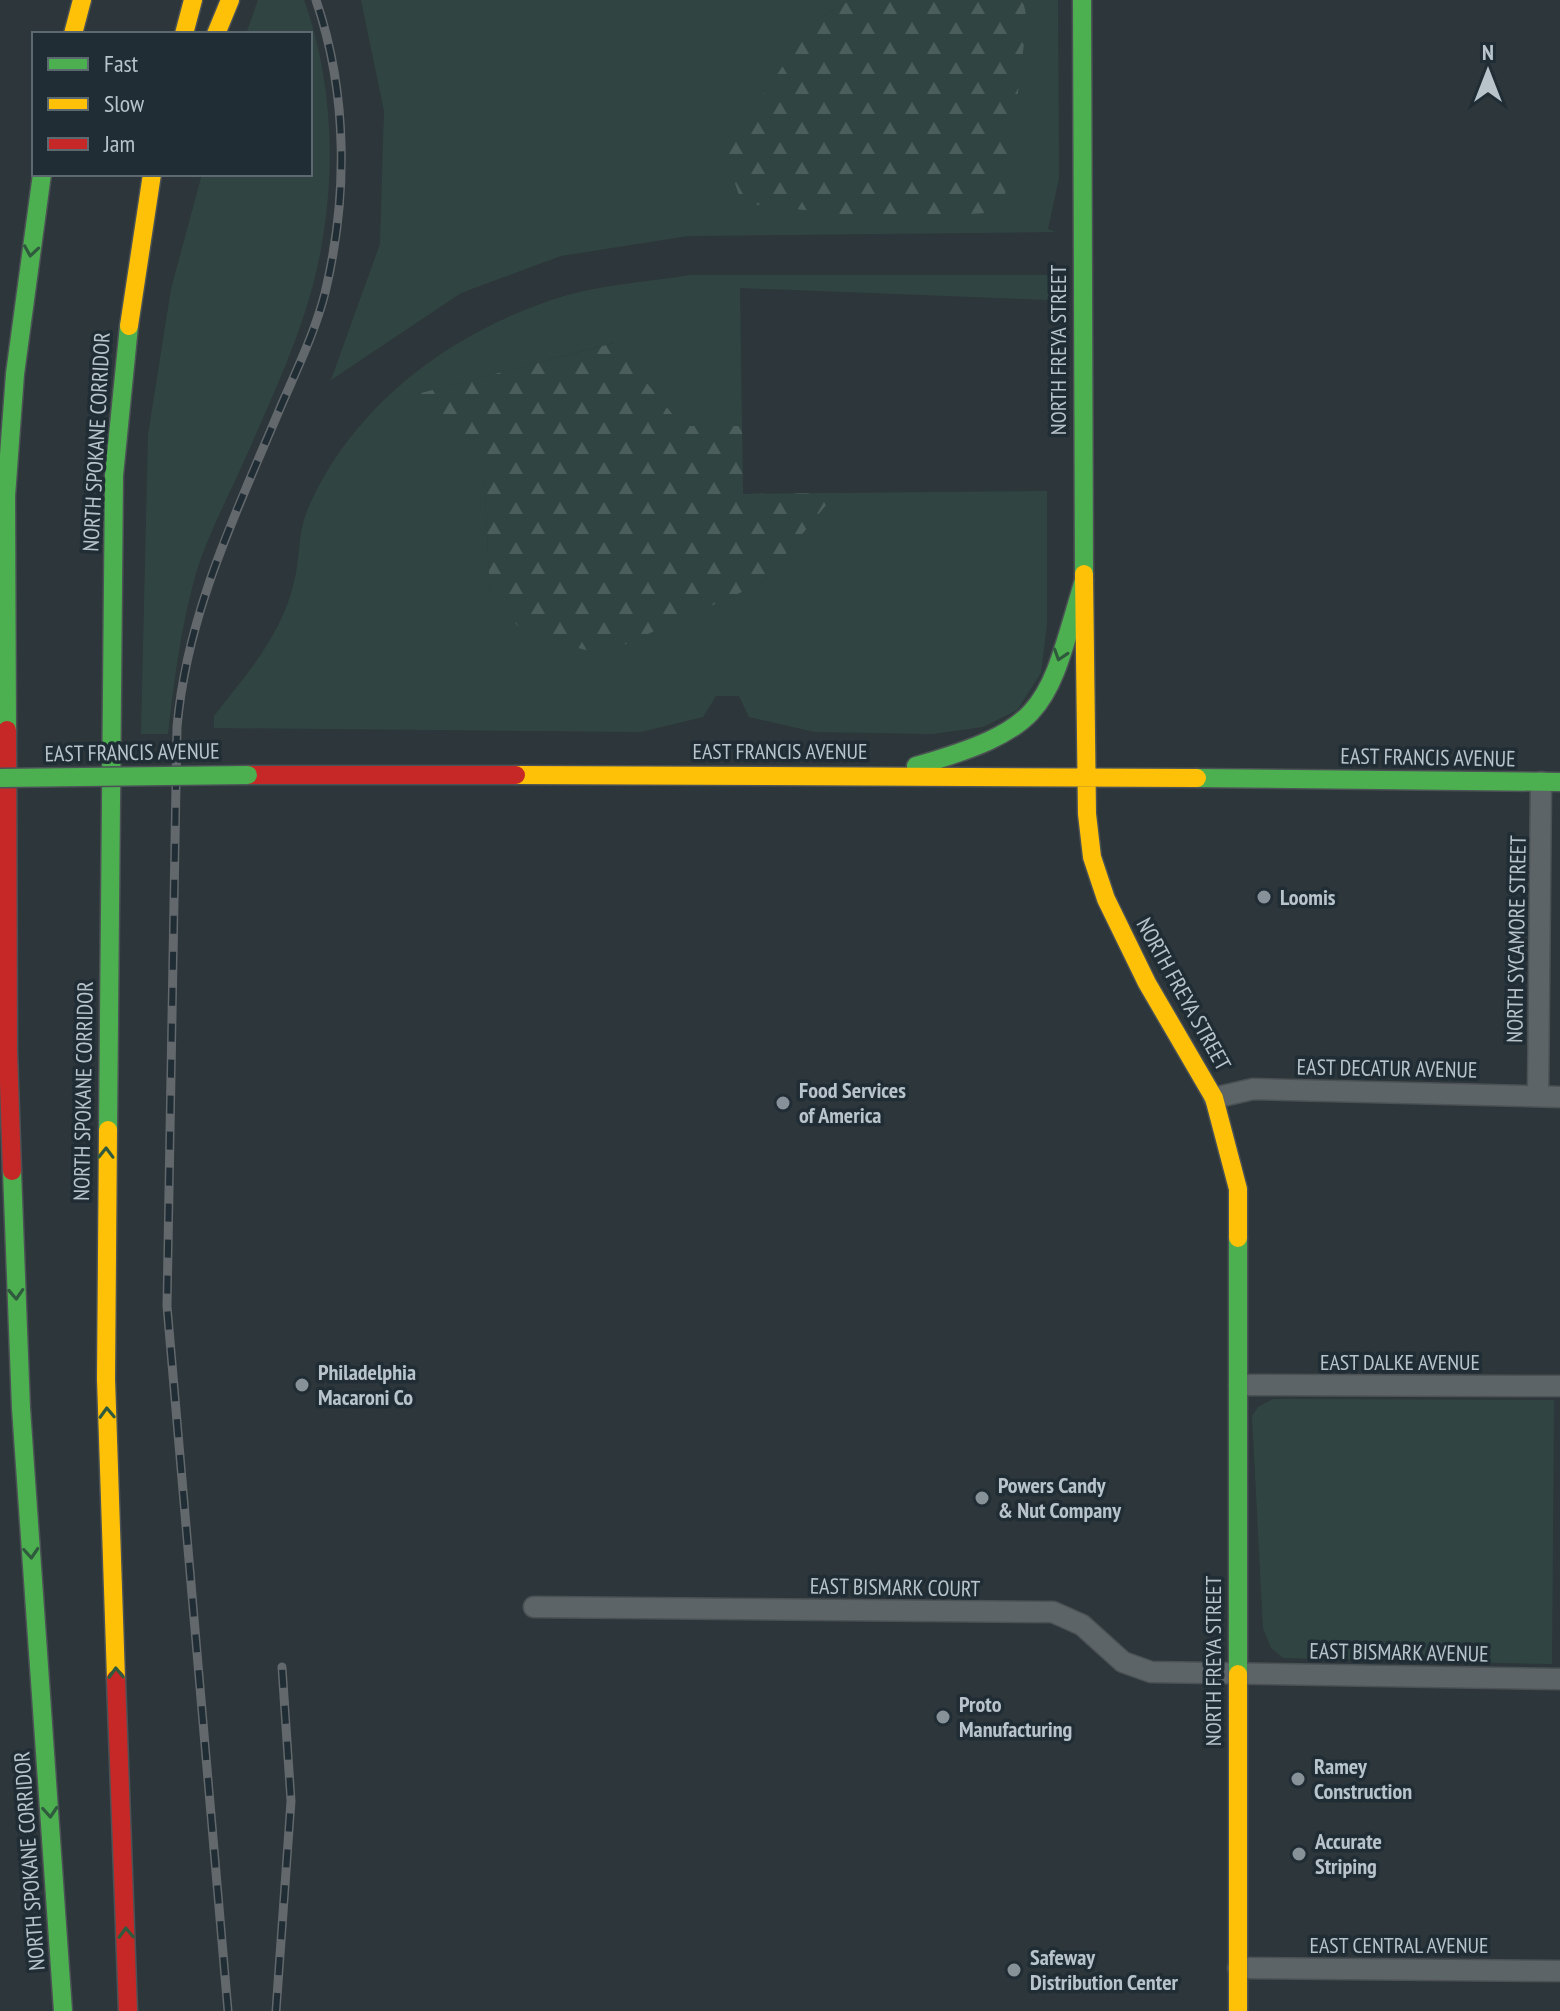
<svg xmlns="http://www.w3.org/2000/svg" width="1560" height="2011" font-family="'PT Sans Narrow',sans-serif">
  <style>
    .grass { fill: #304542 }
    .forest { fill: url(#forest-firs) }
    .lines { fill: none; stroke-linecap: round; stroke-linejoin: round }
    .street-casing { stroke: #4b5154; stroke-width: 23 }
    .fast-casing { stroke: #4b5154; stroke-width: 21 }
    .slow-casing { stroke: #4b5154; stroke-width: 21 }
    .jam-casing { stroke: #4b5154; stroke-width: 21 }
    .street { stroke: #5d6468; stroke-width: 20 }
    .fast { stroke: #4caf50; stroke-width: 18 }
    .slow { stroke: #ffc107; stroke-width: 18 }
    .jam { stroke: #c62828; stroke-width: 18 }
    .rail-casing { stroke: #62686c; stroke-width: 9 }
    .rail { stroke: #202d35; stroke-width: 6; stroke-dasharray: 18; stroke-linecap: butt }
    .fast-bridge-casing { stroke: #4b5257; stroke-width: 21; stroke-linecap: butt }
    .fast-bridge { stroke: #4caf50; stroke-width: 18 }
    .oneway { stroke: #2f5a3e }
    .poi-dot { fill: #879298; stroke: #202d35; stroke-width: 3 }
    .labels { text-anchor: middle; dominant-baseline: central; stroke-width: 7; stroke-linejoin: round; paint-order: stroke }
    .street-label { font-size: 22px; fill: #b8c3ca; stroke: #202d35 }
    .poi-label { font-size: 22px; font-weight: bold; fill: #b8c3ca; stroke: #202d35; text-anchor: start }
  </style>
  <defs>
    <pattern id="forest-firs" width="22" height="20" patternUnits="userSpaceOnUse" patternTransform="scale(2)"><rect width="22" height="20" fill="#304542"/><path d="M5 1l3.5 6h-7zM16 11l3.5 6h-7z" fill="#4c5e5c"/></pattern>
  </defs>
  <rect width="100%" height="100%" fill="#2d363a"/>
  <!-- grass -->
  <path class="grass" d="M258,0h46c33,91 33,199 7,292 -15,54 -40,107 -62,158 -17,40 -40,81 -53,123 -15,53 -22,107 -28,161h-27l7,-299 23,-146 31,-115h108v-140h-64z
    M361,0h489l-38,23 215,-3 -4,-20h35l1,178 -11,51 8,3 -368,4 -127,20 -100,37 -130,87 49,-136 4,-133z
    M690,275h360v25l-310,-12 2,138 -60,1 -69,-84 -199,52 70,74 6,128 272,-14 74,-90 211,-2v133l-6,49 -24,37 -34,17 -51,7 -117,-2 -66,-15 -10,-21h-23l-13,21 -62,15 -427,-4v-12c32,-41 68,-81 80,-134 6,-22 4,-50 13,-71 46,-108 147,-181 257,-215 40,-12 85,-14 126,-21z
    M1273,1399l281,1 -2,264 -269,-6 -12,-10 -8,-20 -11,-212 6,-9z"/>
  <!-- forest -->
  <path class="forest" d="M850,0h173l4,19 -24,193 -118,7 -143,-16 -18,-50 88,-130z
    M614,343l68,83h60l1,68 93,-1 -74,90 -159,71 -75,-18 -38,-39 -6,-128 -71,-74z"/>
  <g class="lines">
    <defs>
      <path id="street" d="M1538,1096l3,-314
        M1214,1098l39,-9 307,8
        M1239,1385l321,1
        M534,1607l519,5 29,13 41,37 28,10 409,7
        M1238,1968l322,3"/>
      <path id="fast" d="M1082,0l2,574
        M7,730l-1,-234 9,-122 27,-200
        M916,766c135,-39 130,-59 168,-186
        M1197,778l363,4
        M108,1130l6,-655 15,-149
        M12,1171l9,237 42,603
        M1238,1238v436"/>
      <path id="slow" d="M73,34l9,-34
        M184,34l9,-34
        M216,34l14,-34
        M129,326l23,-152
        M1084,574l3,240 5,43 14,42 41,84 67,115 24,91v49
        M516,775l681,3
        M108,1130l-2,249 10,300
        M1238,1674v337"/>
      <path id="jam" d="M7,730l1,321 4,120
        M248,775h268
        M116,1679l12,332"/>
    </defs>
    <!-- street casing -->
    <use href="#street" class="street-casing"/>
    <!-- fast casing -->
    <use href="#fast" class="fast-casing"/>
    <!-- slow casing -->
    <use href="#slow" class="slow-casing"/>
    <!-- jam casing -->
    <use href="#jam" class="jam-casing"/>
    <!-- street -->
    <use href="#street" class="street"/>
    <!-- fast -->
    <use href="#fast" class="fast"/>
    <!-- slow -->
    <use href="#slow" class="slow"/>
    <!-- jam -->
    <use href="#jam" class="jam"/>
    <defs>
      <path id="rail" d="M228,2011l-61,-705 10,-579c10,-115 60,-216 104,-321 16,-37 34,-74 44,-113 23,-96 23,-199 -9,-293
        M276,2011l15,-210 -9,-134"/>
    </defs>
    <!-- rail casing -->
    <use href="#rail" class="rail-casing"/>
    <!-- rail -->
    <use href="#rail" class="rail"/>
    <defs>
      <path id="fast-bridge" d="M0,778l248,-3"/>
    </defs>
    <!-- fast-bridge casing -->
    <use href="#fast-bridge" class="fast-bridge-casing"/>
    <!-- fast-bridge -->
    <use href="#fast-bridge" class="fast-bridge"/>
  </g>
  <!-- one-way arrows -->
  <defs><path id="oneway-chevron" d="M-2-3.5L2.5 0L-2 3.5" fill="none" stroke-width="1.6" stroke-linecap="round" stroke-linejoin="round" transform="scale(2)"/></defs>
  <g class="oneway">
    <use href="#oneway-chevron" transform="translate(31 251) rotate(99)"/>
    <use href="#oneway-chevron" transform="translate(1060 655) rotate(108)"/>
    <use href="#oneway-chevron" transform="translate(106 1153) rotate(-89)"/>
    <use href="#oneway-chevron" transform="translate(16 1294) rotate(87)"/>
    <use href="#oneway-chevron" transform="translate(107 1413) rotate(-92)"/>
    <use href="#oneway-chevron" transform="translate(31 1553) rotate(86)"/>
    <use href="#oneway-chevron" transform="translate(116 1673) rotate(-92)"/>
    <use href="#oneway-chevron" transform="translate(50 1812) rotate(86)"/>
    <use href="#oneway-chevron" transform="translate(126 1933) rotate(-92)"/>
  </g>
  <!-- markers -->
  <g class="poi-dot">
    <circle cx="1264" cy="897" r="8"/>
    <circle cx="783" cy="1103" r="8"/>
    <circle cx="302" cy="1385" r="8"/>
    <circle cx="982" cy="1498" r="8"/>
    <circle cx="943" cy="1717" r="8"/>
    <circle cx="1298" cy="1779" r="8"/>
    <circle cx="1299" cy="1854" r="8"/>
    <circle cx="1014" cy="1970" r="8"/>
  </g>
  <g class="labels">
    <!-- street labels -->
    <g class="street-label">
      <text transform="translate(1058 350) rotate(-90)">NORTH FREYA STREET</text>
      <text transform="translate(96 442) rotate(-87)">NORTH SPOKANE CORRIDOR</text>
      <text x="780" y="751">EAST FRANCIS AVENUE</text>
      <text transform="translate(132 752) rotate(-1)">EAST FRANCIS AVENUE</text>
      <text transform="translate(1428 757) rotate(1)">EAST FRANCIS AVENUE</text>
      <text transform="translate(1516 939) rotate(-89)">NORTH SYCAMORE STREET</text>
      <text transform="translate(1184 994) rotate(61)">NORTH FREYA STREET</text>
      <text transform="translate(1387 1068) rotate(1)">EAST DECATUR AVENUE</text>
      <text transform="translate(83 1091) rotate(-89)">NORTH SPOKANE CORRIDOR</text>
      <text x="1400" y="1362">EAST DALKE AVENUE</text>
      <text transform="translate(895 1587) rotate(1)">EAST BISMARK COURT</text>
      <text transform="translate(1399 1652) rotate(1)">EAST BISMARK AVENUE</text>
      <text transform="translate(1213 1661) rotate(-90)">NORTH FREYA STREET</text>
      <text transform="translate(29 1861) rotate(-94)">NORTH SPOKANE CORRIDOR</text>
      <text x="1399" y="1945">EAST CENTRAL AVENUE</text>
    </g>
    <!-- poi labels -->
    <g class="poi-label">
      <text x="1280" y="897">Loomis</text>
      <text x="799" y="1090">Food Services<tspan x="799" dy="25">of America</tspan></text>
      <text x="318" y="1372">Philadelphia<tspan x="318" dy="25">Macaroni Co</tspan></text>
      <text x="998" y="1485">Powers Candy<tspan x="998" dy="25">&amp; Nut Company</tspan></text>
      <text x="959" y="1704">Proto<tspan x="959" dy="25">Manufacturing</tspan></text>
      <text x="1314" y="1766">Ramey<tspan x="1314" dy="25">Construction</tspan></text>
      <text x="1315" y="1841">Accurate<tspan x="1315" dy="25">Striping</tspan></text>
      <text x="1030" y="1957">Safeway<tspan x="1030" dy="25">Distribution Center</tspan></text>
    </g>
  </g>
  <!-- legend -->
  <rect x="32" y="32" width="280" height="144" fill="#202d35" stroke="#5d6971" stroke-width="2"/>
  <rect x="48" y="58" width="40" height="12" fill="#4caf50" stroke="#5d6971" stroke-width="2"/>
  <text x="104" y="72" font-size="24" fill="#b8c3ca">Fast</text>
  <rect x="48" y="98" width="40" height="12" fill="#ffc107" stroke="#5d6971" stroke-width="2"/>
  <text x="104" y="112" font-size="24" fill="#b8c3ca">Slow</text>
  <rect x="48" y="138" width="40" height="12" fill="#c62828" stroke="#5d6971" stroke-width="2"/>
  <text x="104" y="152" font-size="24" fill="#b8c3ca">Jam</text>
  <!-- north arrow -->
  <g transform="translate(1488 72)" stroke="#202d35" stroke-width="6" paint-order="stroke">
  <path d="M0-6L14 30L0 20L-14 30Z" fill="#b8c3ca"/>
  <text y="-12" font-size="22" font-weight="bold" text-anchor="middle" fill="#b8c3ca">N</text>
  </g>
</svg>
